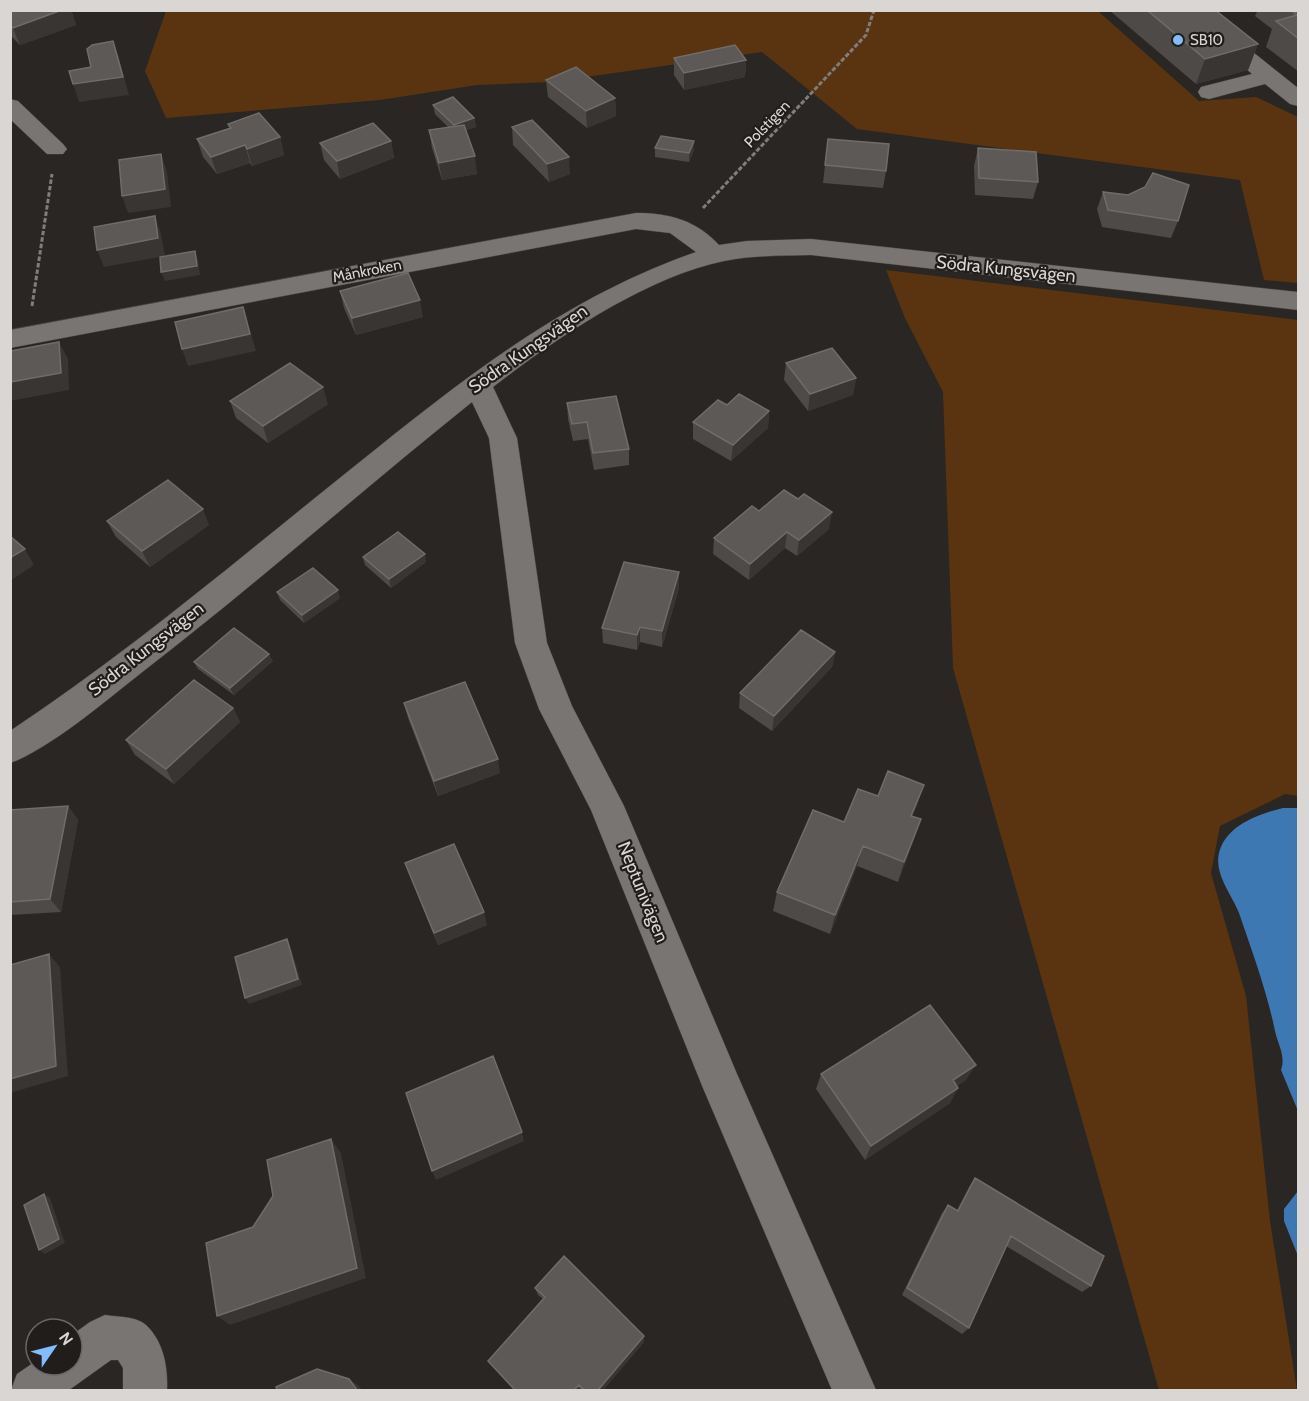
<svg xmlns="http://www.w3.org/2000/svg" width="1309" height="1401" font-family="Cabin,sans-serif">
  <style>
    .green { fill: #5a3410 }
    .water { fill: #3e78b3 }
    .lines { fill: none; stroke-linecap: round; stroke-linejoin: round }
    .minor-casing { stroke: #464341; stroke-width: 1 }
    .path { stroke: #817d7b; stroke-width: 3; stroke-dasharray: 4.5 2; stroke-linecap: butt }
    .minor { fill: #797572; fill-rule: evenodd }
    .wall { fill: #4e4a47 }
    .shaded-wall { fill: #393532 }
    .building { fill: #5c5956; stroke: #706c6a; stroke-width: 1.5 }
    .poi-dot { fill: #82bcfa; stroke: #201d1a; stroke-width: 2 }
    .labels { text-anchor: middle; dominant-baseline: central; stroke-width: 4.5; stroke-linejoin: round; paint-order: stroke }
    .far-poi-label { font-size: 15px; fill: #d9d6d4; stroke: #201d1a; text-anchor: start }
    .far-street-label { font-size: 15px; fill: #d9d6d4; stroke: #201d1a }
    .street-label { font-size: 18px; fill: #d9d6d4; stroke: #201d1a }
  </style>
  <rect width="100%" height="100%" fill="#2a2623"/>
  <!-- green -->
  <path class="green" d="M166,11h932l101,90 57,-4 42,20v166l-34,-3 -24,-100 -383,-51 -95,-77 -211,30 -74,3 -97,15 -214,18 -21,-47z
    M886,270l412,50v476l-13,-2 -65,32 -9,47 35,123 24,225 27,169h-138l-206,-722 -10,-276 -38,-74z"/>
  <!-- water -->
  <path class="water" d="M1283,808h15v303l-17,-41c5,-14 -3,-25 -6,-39 -8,-39 -23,-80 -36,-118 -7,-18 -25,-39 -20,-60 7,-28 40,-39 64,-45z
    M1298,1191v65l-14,-35v-12z"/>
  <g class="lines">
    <defs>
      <path id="minor" d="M1176,10h24l98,78v18l-8,-2 -25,-20 -56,15 -8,-2 -3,-5 3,-5 51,-13z
        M10,99l8,2 45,43 4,5 -4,5h-16l-37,-35z
        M636,213c33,0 60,7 83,32l28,-4 64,-2 487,53v18l-487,-55c-29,1 -58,0 -87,6 -78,16 -168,77 -231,126l24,51 30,205 25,63 52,100 113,268 139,316h-44l-129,-302 -112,-278 -52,-101 -24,-66 -26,-205 -17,-36c-111,89 -218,184 -331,271 -33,26 -93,77 -131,90v-32c122,-81 232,-175 346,-266 107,-86 208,-167 340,-213l-26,-19 -34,-4 -626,119v-18z
        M105,1315c12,2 31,1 41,10 18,17 22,43 21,65h-44v-22l-5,-8h-7l-42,30h-58l6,-16 19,-13v4h36v-30l18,-13z"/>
    </defs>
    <!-- minor casing -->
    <use href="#minor" class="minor-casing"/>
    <!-- path -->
    <path class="path" d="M703,208l163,-173 8,-25
      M32,306l20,-132"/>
    <!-- minor -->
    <use href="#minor" class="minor"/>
  </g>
  <!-- wall -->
  <path class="wall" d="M10,10h61l5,15 -56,20 -10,-10z
    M1109,10h106l43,34 -10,26 -52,14z
    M1258,10h41v62l-33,-25 6,-18 -17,-13z
    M674,58l72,2 -1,17 -61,13 -10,-15z
    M546,80l69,18 1,18 -29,12 -39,-31z
    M433,105l41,13 2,9 -10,3 11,44 -35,6 -10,-32 -3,-18 19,-3 -13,-13z
    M228,124l52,13 4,18 -32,11 -2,-3 -33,11 -14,-17 -6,-18 32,-11z
    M512,127l58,47 -21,8 -36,-37z
    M828,139l58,32 -3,17 -60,-5z
    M391,141l3,17 -54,21 -16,-19 -4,-17z
    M655,148l39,2 -5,12 -34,-5z
    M978,148l60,34 -5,17 -58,-4 -1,-29z
    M1103,192l75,29 -7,17 -69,-11 -5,-18z
    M340,291l83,26 -67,18 -12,-27z
    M786,363l70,15 -3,17 -45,16 -24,-31z
    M230,401l98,3 -60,39 -32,-25z
    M567,403l62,46v16l-35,5 -6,-31 -15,2 -5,-22z
    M769,411l-1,17 -37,33 -38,-22v-17z
    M759,511l70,18 -32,27 -12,-8 -36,32 -36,-26 1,-16z
    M107,521l102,4 -59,42 -34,-30z
    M363,557l63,5 -35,26 -26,-23z
    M679,572v16l-17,59 -22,-5 -3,8 -34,-7 -1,-15z
    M277,592l63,6 -36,25 -24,-23z
    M835,652l-3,15 -60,64 -33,-23 1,-15z
    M273,661l-39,34 -36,-26 -4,-7z
    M404,703l96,70 -62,23 -30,-78z
    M233,708l7,14 -66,62 -39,-29 -9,-15z
    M878,796l39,9 -5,11 9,3 -23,63 -41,-16 -27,68 -57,-23 4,-19 67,-70z
    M68,806l10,14 -17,92 -51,3v-105z
    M405,863l82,62 -49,20z
    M821,1074l145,6 -9,6 1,2 -8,15 -85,57 -49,-71z
    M975,1178l116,108 -9,6 -76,-46 -37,82 -7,6 -60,-39 40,-82 6,-8 9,5 12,-23z
    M535,1288l109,48v6l-41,48h-89l-26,-29 55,-62 -5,-4z"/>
  <!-- shaded-wall -->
  <path class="shaded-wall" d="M62,10h9l5,15 -56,20 -7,-17z
    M113,41l6,17 10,37 -50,7 -6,-18 50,-7z
    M1258,44l-10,26 -52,14 9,-25z
    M746,60l-1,17 -61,13v-17z
    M615,98l1,18 -29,12 -1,-17z
    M474,118l2,9 -21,7 -1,-9z
    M280,137l4,18 -32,11 -5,-17z
    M391,141l3,17 -54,21 -3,-18z
    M694,141v9l-5,12v-9z
    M245,145l5,18 -33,11 -6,-17z
    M161,154l6,17 4,36 -43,6 -6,-17z
    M475,156l2,18 -35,6 -3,-17z
    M569,157l1,17 -21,8 -2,-18z
    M155,216l6,18 4,22 -61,11 -7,-17z
    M195,251l3,9 2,15 -35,6 -4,-9z
    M420,300l3,17 -67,18 -4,-17z
    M243,307l13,44 -68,15 -6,-17z
    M59,342l9,17 1,31 -59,11v-19z
    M856,378l-3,17 -45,16 2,-17z
    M323,387l5,17 -60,39 -5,-17z
    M769,411l-1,17 -37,33 2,-16z
    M203,509l6,16 -59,42 -8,-16z
    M832,512l-3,17 -32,27 2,-16z
    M787,532l-2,16 -36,32 1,-16z
    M25,549l9,16 -24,16v-23z
    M425,554l1,8 -35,26 -2,-9z
    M679,572v16l-17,59v-16z
    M338,590l2,8 -36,25 -2,-8z
    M640,627v15l-3,8v-15z
    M835,652l-3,15 -60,64 2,-15z
    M269,654l4,7 -39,34 -4,-7z
    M233,708l7,14 -66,62 -8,-15z
    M498,759l2,14 -62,23 -4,-15z
    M924,785l-7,20 -12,31 6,-20z
    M68,806l10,14 -17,92 -11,-13z
    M921,819l-7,21 -16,42 6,-20z
    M863,846l-6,20 -27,68 5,-19z
    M484,912l3,13 -49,20 -4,-12z
    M287,939l3,6 12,40 -53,19 -4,-6z
    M49,954l11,13 8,109 -58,17v-14z
    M976,1065l-10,15 -22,15 9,-15z
    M958,1088l-8,15 -85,57 6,-14z
    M522,1132l2,9 -88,39 -4,-9z
    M331,1139l10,14 25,125 -136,47 -13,-9z
    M44,1194l6,4 15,45 -20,11 -6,-4z
    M644,1336v6l-41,48h-5z
    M349,1379l10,7 3,4h-5z
    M579,1385l1,5h-6z"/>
  <!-- building -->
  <path class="building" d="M10,10h52l-49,18 -3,-3z
    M1147,10h68l43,34 -53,15z
    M1291,10h8v29l-23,-18 21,-6z
    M113,41l10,36 -50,7 -4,-13 22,-4 -4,-18 5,-4z
    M735,45l11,15 -62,13 -10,-15z
    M576,67l39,31 -29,13 -40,-31z
    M453,97l21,21 -20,7 -21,-20z
    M259,113l21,24 -33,12 -2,-4 -34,12 -14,-18 34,-11 -3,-4z
    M532,120l37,37 -22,7 -35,-37z
    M373,123l18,18 -54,20 -17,-18z
    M464,125l11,31 -36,7 -10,-33z
    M661,136l33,5 -5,12 -34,-5z
    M828,139l61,5 -3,27 -61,-6z
    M978,148l58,4 2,30 -59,-4z
    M161,154l4,35 -43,7 -3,-36z
    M1153,173l36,12 -11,36 -70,-11 -5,-18 25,3 17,-8z
    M155,216l3,22 -61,12 -3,-23z
    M195,251l2,15 -36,6 -1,-15z
    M408,273l12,27 -68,18 -12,-27z
    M243,307l7,27 -68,15 -7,-27z
    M59,342l2,31 -51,9v-31z
    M832,348l24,30 -46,16 -24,-31z
    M290,363l33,24 -60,39 -33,-25z
    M739,394l30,17 -36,34 -40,-23 25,-22 9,5z
    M616,396l13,53 -36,4 -6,-31 -15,2 -5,-21z
    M168,480l35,29 -61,42 -35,-30z
    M784,490l14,9 6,-5 28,18 -33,28 -12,-8 -37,32 -36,-26 38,-32 7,5z
    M398,532l27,22 -36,25 -26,-22z
    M10,536l15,13 -15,9z
    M624,562l55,10 -17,59 -22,-4 -3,8 -35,-7z
    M313,568l25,22 -36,25 -25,-23z
    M234,628l35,26 -39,34 -36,-26z
    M801,630l34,22 -61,64 -34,-23z
    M194,680l39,28 -67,61 -40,-29z
    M465,682l33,77 -64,22 -30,-78z
    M888,771l36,14 -13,31 10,3 -17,43 -41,-16 -28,69 -58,-23 36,-82 31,12 14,-33 20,7z
    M68,806l-18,93 -40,3v-92z
    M454,844l30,68 -50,21 -29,-70z
    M287,939l11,40 -53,19 -10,-41z
    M49,954l7,112 -46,13v-114z
    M930,1005l46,60 -23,15 5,8 -87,58 -50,-72z
    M493,1056l29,76 -90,39 -26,-78z
    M331,1139l26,129 -140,48 -11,-73 47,-16 20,-31 -6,-36z
    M975,1178l129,78 -13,30 -80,-50 -42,92 -62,-40 41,-83 10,6z
    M44,1194l15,45 -20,11 -15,-45z
    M564,1256l80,80 -46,54h-14l-5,-5 -5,5h-59l-27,-29 57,-64 -10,-9z
    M317,1369l32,10 8,11h-80l-1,-3z"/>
  <!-- markers -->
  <circle class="poi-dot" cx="1178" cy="40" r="6"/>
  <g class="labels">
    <!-- far-poi labels -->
    <g class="far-poi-label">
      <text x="1190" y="40">SB10</text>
    </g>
    <!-- far-street labels -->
    <g class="far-street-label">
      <text transform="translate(767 124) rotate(-46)">Polstigen</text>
      <text transform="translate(367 271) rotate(-11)">Månkroken</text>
    </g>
    <!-- street labels -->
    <g class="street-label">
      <text transform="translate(1006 269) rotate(6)">Södra Kungsvägen</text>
      <text transform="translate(528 349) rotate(-35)">Södra Kungsvägen</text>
      <text transform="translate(146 649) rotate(-38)">Södra Kungsvägen</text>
      <text transform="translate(643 892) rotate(68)">Neptunivägen</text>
    </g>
  </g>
  <!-- border -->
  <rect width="1309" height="1401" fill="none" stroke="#d9d6d4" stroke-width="24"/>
  <!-- north arrow -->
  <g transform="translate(54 1347) rotate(55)"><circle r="28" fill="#201d1a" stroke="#6a6764" stroke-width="1.5"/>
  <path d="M0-4.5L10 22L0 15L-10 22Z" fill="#82bcfa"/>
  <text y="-9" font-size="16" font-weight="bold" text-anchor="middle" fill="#d9d6d4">N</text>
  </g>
</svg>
